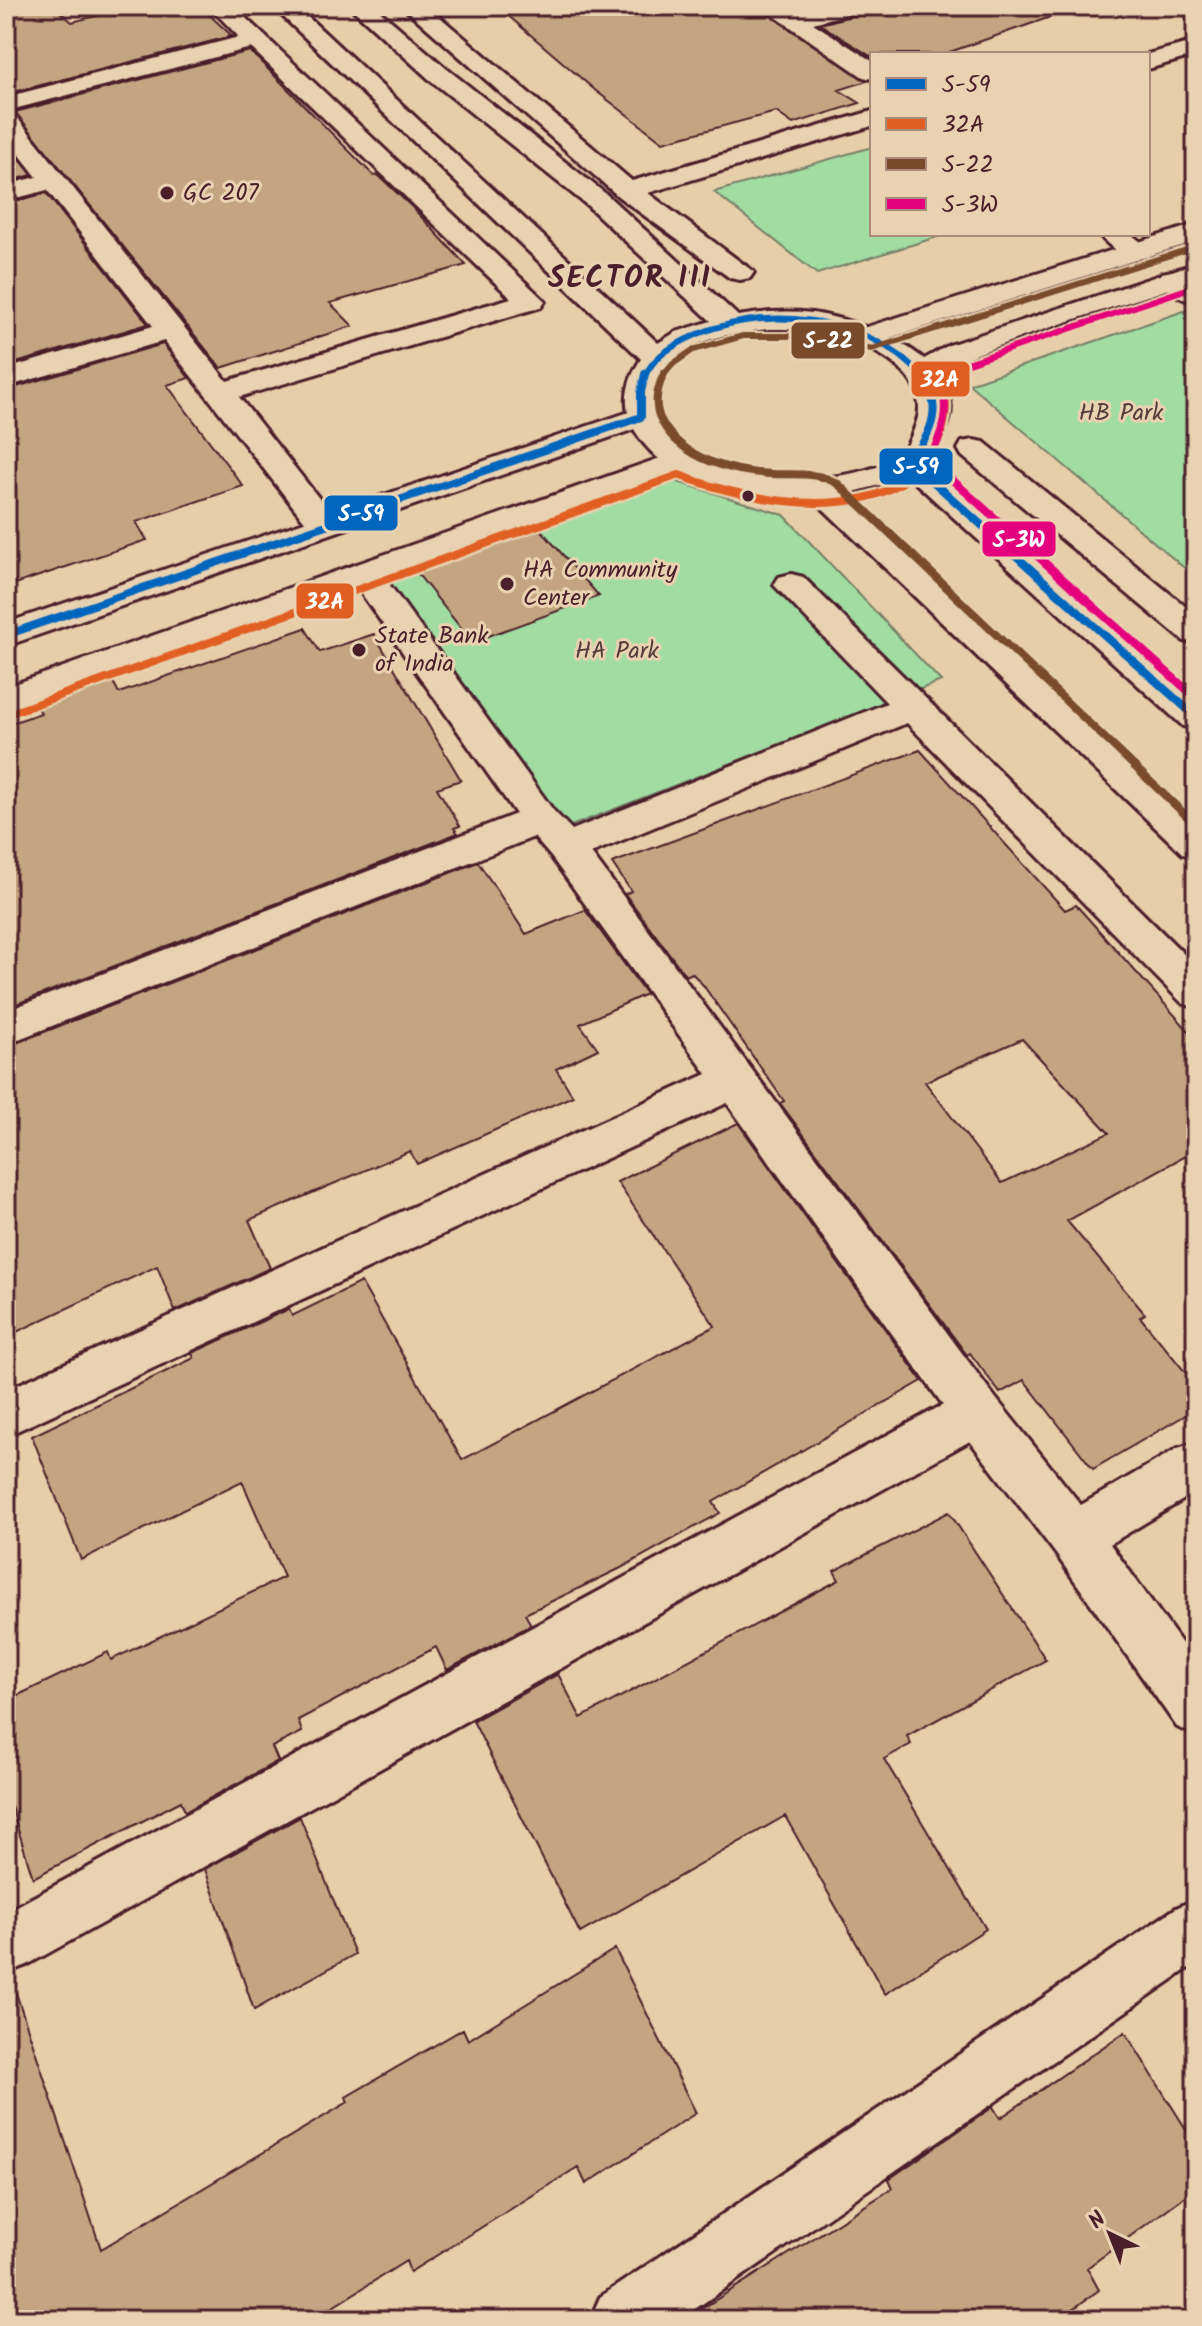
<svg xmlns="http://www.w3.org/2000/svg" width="1202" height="2326" font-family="Kalam,sans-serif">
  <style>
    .green { fill: #a1dda3; stroke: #767e67; stroke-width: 2 }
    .building { fill: #c3a681; stroke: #4a1f2b; stroke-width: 2; fill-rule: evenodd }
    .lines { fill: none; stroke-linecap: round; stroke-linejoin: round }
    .minor-casing { stroke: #4a1f2b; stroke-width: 6 }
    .tertiary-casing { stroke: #4a1f2b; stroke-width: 6 }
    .secondary-casing { stroke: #4a1f2b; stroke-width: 6 }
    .minor { fill: #e9d2b1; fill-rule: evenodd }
    .tertiary { fill: #e9d2b1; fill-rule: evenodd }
    .secondary { fill: #e9d2b1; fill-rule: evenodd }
    .bus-1-far1-casing { stroke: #e9d2b1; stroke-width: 10 }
    .bus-1-casing { stroke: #e9d2b1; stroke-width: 13 }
    .bus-2-far1-casing { stroke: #e9d2b1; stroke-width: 10 }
    .bus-2-casing { stroke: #e9d2b1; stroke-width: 13 }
    .bus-3-far1-casing { stroke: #e9d2b1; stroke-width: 10 }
    .bus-3-casing { stroke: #e9d2b1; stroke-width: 13 }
    .bus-4-far1-casing { stroke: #e9d2b1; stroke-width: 10 }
    .bus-4-casing { stroke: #e9d2b1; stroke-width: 13 }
    .bus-1-far1 { stroke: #0065bd; stroke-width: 6 }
    .bus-1 { stroke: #0065bd; stroke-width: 8 }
    .bus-2-far1 { stroke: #e15e23; stroke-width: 6 }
    .bus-2 { stroke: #e15e23; stroke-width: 8 }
    .bus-3-far1 { stroke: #7a4b2a; stroke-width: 6 }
    .bus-3 { stroke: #7a4b2a; stroke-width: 8 }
    .bus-4-far1 { stroke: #e5007d; stroke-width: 6 }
    .bus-4 { stroke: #e5007d; stroke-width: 8 }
    .poi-dot { fill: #4a1f2b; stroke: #e9d2b1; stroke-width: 3 }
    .labels { text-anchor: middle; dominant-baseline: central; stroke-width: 6; stroke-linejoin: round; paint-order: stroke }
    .far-poi-label { font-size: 24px; fill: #4a1f2b; stroke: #e9d2b1; text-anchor: start }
    .far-park-label { font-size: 24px; fill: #573c3d; stroke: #e9d2b1 }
    .far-district-label { font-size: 30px; font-weight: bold; letter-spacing: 2px; fill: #4a1f2b; stroke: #e9d2b1 }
    .line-badge { stroke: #e9d2b1; stroke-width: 3 }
    .badge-label { font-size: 22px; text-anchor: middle; font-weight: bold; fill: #fff }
  </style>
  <rect width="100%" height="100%" fill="#e6cea8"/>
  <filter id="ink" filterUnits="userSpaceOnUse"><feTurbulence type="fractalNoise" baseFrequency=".0125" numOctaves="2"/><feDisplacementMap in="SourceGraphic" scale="16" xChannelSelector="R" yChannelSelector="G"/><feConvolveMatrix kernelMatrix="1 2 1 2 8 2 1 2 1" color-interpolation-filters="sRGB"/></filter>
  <g filter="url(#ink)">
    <!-- green -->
    <path class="green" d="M872,147v87h75l-130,40 -103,-82z
      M1196,307v271l-227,-194z
      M668,479l116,36 157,166 -375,147 -181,-248z"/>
    <!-- building -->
    <path class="building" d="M6,6h47l19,16 65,-16h63l32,30 -226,58z
      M497,6h260l110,75 -28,9 21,13 -67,21 -17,-12 -113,30 -67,-51z
      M865,6h192l2,8 -115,40h-72v3l-52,-33 40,-10z
      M250,51l124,125 4,-1 34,32 54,58 -136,38 23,23 -132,42 -206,-256z
      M6,142l26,33 -26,7z
      M46,193l102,131 -142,42v-162z
      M163,344l26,34 -22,7 76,101 -107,36 11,18 -141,47v-197z
      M541,530l58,66 -127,46 -55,-69z
      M305,628l15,24 54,-18 87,146 -24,8 23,38 -6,2 4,5 -452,175v-283l35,-12 -4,-7 75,-26 7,13z
      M920,750l145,160 11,-5 120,134v111l-129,71 78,93 -5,3 56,68v24l-103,60 -69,-89 -24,13 -30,-40 -3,2 -187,-252 4,-2 -81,-116 -11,-12 -6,3 -61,-82 6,-3 -19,-28zM1022,1039l87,94 -107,50 -77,-101z
      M478,862l48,72 59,-24 61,84 -66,30 18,25 -42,20 17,27 -156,68 -7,-13 -161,69 21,48 -95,43 -18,-45 -151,71v-290z
      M738,1123l184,258 -209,121 7,11 -101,56 -94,45 6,11 -84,45 -11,-23 -138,73 4,12 -30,15 6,14 -93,51 -4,-11 -148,77 -27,-88v-89l102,-49 3,8 173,-83 -42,-96 -161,79 -49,-124 162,-78 -2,-5 97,-44 3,7 69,-34 101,178 253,-134 -98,-144z
      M949,1512l97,148 -139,76 4,8 -27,15 102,170 -101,65 -100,-178 -205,117 -107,-212 85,-47 23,44 258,-138 -5,-9z
      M300,1817l55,137 -101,56 -49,-141z
      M615,1949l81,164 -110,71 -8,-17 -168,105 -4,-11 -94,59h-306v-325l10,-2 85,256 247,-147 -2,-5 117,-68 5,11z
      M1125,2032l71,113v43l-109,80 12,22 -41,30h-374l209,-132 -4,-9 104,-72 7,11z"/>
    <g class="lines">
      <defs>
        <path id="minor" d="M209,6h24l312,295 -4,6 -302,90 101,128 -5,7 -11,3 -11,-3 -149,-191 -158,46v-18l147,-43 -106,-136 -41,11v-16l31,-8 -31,-40v-24l9,2 212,266 284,-83 -260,-250 -245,63v-14l233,-60z
          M402,6h25l205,175 240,-70v15l-224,67 106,79 -4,6 -10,2 -10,-2 -111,-81z
          M760,6h27l11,7 27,-7h37l-3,5 -46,12 59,38v18l-9,-2z
          M1196,41v14l-48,14v-15z
          M1099,234h32l21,17 -4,6c-18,4 -38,-8 -49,-23z
          M1172,271l24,11v21c-14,-3 -30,-12 -38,-24l4,-6z
          M973,440l11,2 212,173v29l-12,-3 -222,-185 -4,-7 4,-7z
          M364,562l12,4 177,244 19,20 315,-127 -113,-118 5,-8 12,-3 12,3 393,389v42l-14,-5 -275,-280 -316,130 403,543 87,109 97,-57 18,-6v50l-86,52 86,119v72l-19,-8 -121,-173 -86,-113 -943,524 -21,8v-61l937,-507 -216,-302 -721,333v-46l701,-316 -155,-216 -18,-21 -528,207v-33l510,-197 -169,-241 5,-7z
          M1196,1899v64l-517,357h-89l10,-23 576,-389z"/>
        <path id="tertiary" d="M1196,224v17l-319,101 -10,3 -10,-3 -4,-6 4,-6z
          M1196,263v17c-74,25 -152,47 -224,76 -22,9 -39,29 -62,23l-5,-6 5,-6 39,-22z
          M641,408l11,3 4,6 -4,6 -646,223v-23z
          M680,451l11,2 5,7 -5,7 -685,245v-25z"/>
        <path id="secondary" d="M272,6h24l362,337 18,-11 35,-11 -123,-115 -159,-127 -80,-73h25l73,63 159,125 132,122c24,-4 49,-6 74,-3 45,6 149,42 138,103 -3,16 -13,31 -22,44l268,237v32l-13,-3 -274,-249 -63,17 350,327v37l-13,-4 -371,-356c-61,4 -139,-9 -175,-64 -16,-25 -12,-51 4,-75zM770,329c16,0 33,0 49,3 41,7 116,39 97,92 -5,14 -10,27 -22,36 -7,6 -19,7 -28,10 -60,18 -219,15 -209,-79 5,-50 73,-58 113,-62z"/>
      </defs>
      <!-- minor casing -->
      <use href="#minor" class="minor-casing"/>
      <!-- tertiary casing -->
      <use href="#tertiary" class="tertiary-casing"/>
      <!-- secondary casing -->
      <use href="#secondary" class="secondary-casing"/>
      <!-- minor -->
      <use href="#minor" class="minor"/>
      <!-- tertiary -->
      <use href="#tertiary" class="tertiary"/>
      <!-- secondary -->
      <use href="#secondary" class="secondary"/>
      <defs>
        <path id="bus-1-far1" d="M645,376c8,-18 23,-27 40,-36 72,-37 181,-27 237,36"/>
        <path id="bus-1" d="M920,374c25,31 12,59 -10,87l286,256
          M6,635l635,-218v-25l4,-18"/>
        <path id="bus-2-far1" d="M943,376l22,-12 231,-78"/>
        <path id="bus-2" d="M11,713l668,-238c73,28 208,55 255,-26 13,-23 16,-46 6,-71l6,-4"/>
        <path id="bus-3-far1" d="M663,376l10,-12 20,-14 50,-14h54l75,13 324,-102"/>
        <path id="bus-3" d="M664,374c-8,16 -11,32 -2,48 20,37 70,50 109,52 24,1 45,-3 67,10l358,341"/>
        <path id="bus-4-far1" d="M943,376l22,-12 231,-78"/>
        <path id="bus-4" d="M946,374l-6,4c10,30 4,54 -11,81l267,239"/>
      </defs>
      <!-- bus-1-far1 casing -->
      <use href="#bus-1-far1" class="bus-1-far1-casing"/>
      <!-- bus-1 casing -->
      <use href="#bus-1" class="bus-1-casing"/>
      <!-- bus-2-far1 casing -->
      <use href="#bus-2-far1" class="bus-2-far1-casing"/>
      <!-- bus-2 casing -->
      <use href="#bus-2" class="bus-2-casing"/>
      <!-- bus-3-far1 casing -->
      <use href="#bus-3-far1" class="bus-3-far1-casing"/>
      <!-- bus-3 casing -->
      <use href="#bus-3" class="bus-3-casing"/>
      <!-- bus-4-far1 casing -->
      <use href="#bus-4-far1" class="bus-4-far1-casing"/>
      <!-- bus-4 casing -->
      <use href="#bus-4" class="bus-4-casing"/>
      <!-- bus-1-far1 -->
      <use href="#bus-1-far1" class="bus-1-far1"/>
      <!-- bus-1 -->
      <use href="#bus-1" class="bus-1"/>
      <!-- bus-2-far1 -->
      <use href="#bus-2-far1" class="bus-2-far1"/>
      <!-- bus-2 -->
      <use href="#bus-2" class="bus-2"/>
      <!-- bus-3-far1 -->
      <use href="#bus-3-far1" class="bus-3-far1"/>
      <!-- bus-3 -->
      <use href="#bus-3" class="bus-3"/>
      <!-- bus-4-far1 -->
      <use href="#bus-4-far1" class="bus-4-far1"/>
      <!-- bus-4 -->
      <use href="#bus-4" class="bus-4"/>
    </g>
  </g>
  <!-- markers -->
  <g class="poi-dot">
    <circle cx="167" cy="193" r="8"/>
    <circle cx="748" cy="496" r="7"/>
    <circle cx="507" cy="584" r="8"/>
    <circle cx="359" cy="650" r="8"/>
  </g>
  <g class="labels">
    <!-- far-poi labels -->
    <g class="far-poi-label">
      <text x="183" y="193">GC 207</text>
      <text x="523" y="570">HA Community<tspan x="523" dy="28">Center</tspan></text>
      <text x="375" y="636">State Bank<tspan x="375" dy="28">of India</tspan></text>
    </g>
    <!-- far-park labels -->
    <g class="far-park-label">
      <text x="1121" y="413">HB Park</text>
      <text x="617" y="651">HA Park</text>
    </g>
    <!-- far-district labels -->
    <g class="far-district-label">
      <text x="630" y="279">SECTOR III</text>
    </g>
  </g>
  <g class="line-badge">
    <rect x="790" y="321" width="76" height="39" rx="8" fill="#7a4b2a"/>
    <rect x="910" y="360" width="61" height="38" rx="8" fill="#e15e23"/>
    <rect x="878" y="447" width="76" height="39" rx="8" fill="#0065bd"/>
    <rect x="323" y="494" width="76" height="38" rx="8" fill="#0065bd"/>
    <rect x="981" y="520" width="76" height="38" rx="8" fill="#e5007d"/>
    <rect x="295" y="582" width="60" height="38" rx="8" fill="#e15e23"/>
  </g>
  <g class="badge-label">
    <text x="828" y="348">S-22</text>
    <text x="940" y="387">32A</text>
    <text x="916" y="474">S-59</text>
    <text x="361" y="521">S-59</text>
    <text x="1019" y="547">S-3W</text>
    <text x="325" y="609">32A</text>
  </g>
  <!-- margin -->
  <rect width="1202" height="2326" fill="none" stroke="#e9d2b1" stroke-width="32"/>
  <rect x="16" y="16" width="1170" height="2294" fill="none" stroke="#4a1f2b" stroke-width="3" filter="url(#ink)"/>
  <!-- legend -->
  <rect x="870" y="52" width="280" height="184" fill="#e9d2b1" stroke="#a98a7b" stroke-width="2"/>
  <rect x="886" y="78" width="40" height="12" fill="#0065bd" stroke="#a98a7b" stroke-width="2"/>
  <text x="942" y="92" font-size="24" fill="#4a1f2b">S-59</text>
  <rect x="886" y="118" width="40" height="12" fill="#e15e23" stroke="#a98a7b" stroke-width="2"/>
  <text x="942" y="132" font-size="24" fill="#4a1f2b">32A</text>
  <rect x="886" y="158" width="40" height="12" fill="#7a4b2a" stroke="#a98a7b" stroke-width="2"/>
  <text x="942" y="172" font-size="24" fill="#4a1f2b">S-22</text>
  <rect x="886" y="198" width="40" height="12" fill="#e5007d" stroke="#a98a7b" stroke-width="2"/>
  <text x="942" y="212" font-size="24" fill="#4a1f2b">S-3W</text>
  <!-- north arrow -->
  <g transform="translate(1110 2234) rotate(317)" stroke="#e9d2b1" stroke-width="6" paint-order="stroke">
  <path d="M0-6L14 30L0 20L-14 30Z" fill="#4a1f2b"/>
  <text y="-12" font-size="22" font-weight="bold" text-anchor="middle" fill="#4a1f2b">N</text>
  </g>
</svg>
